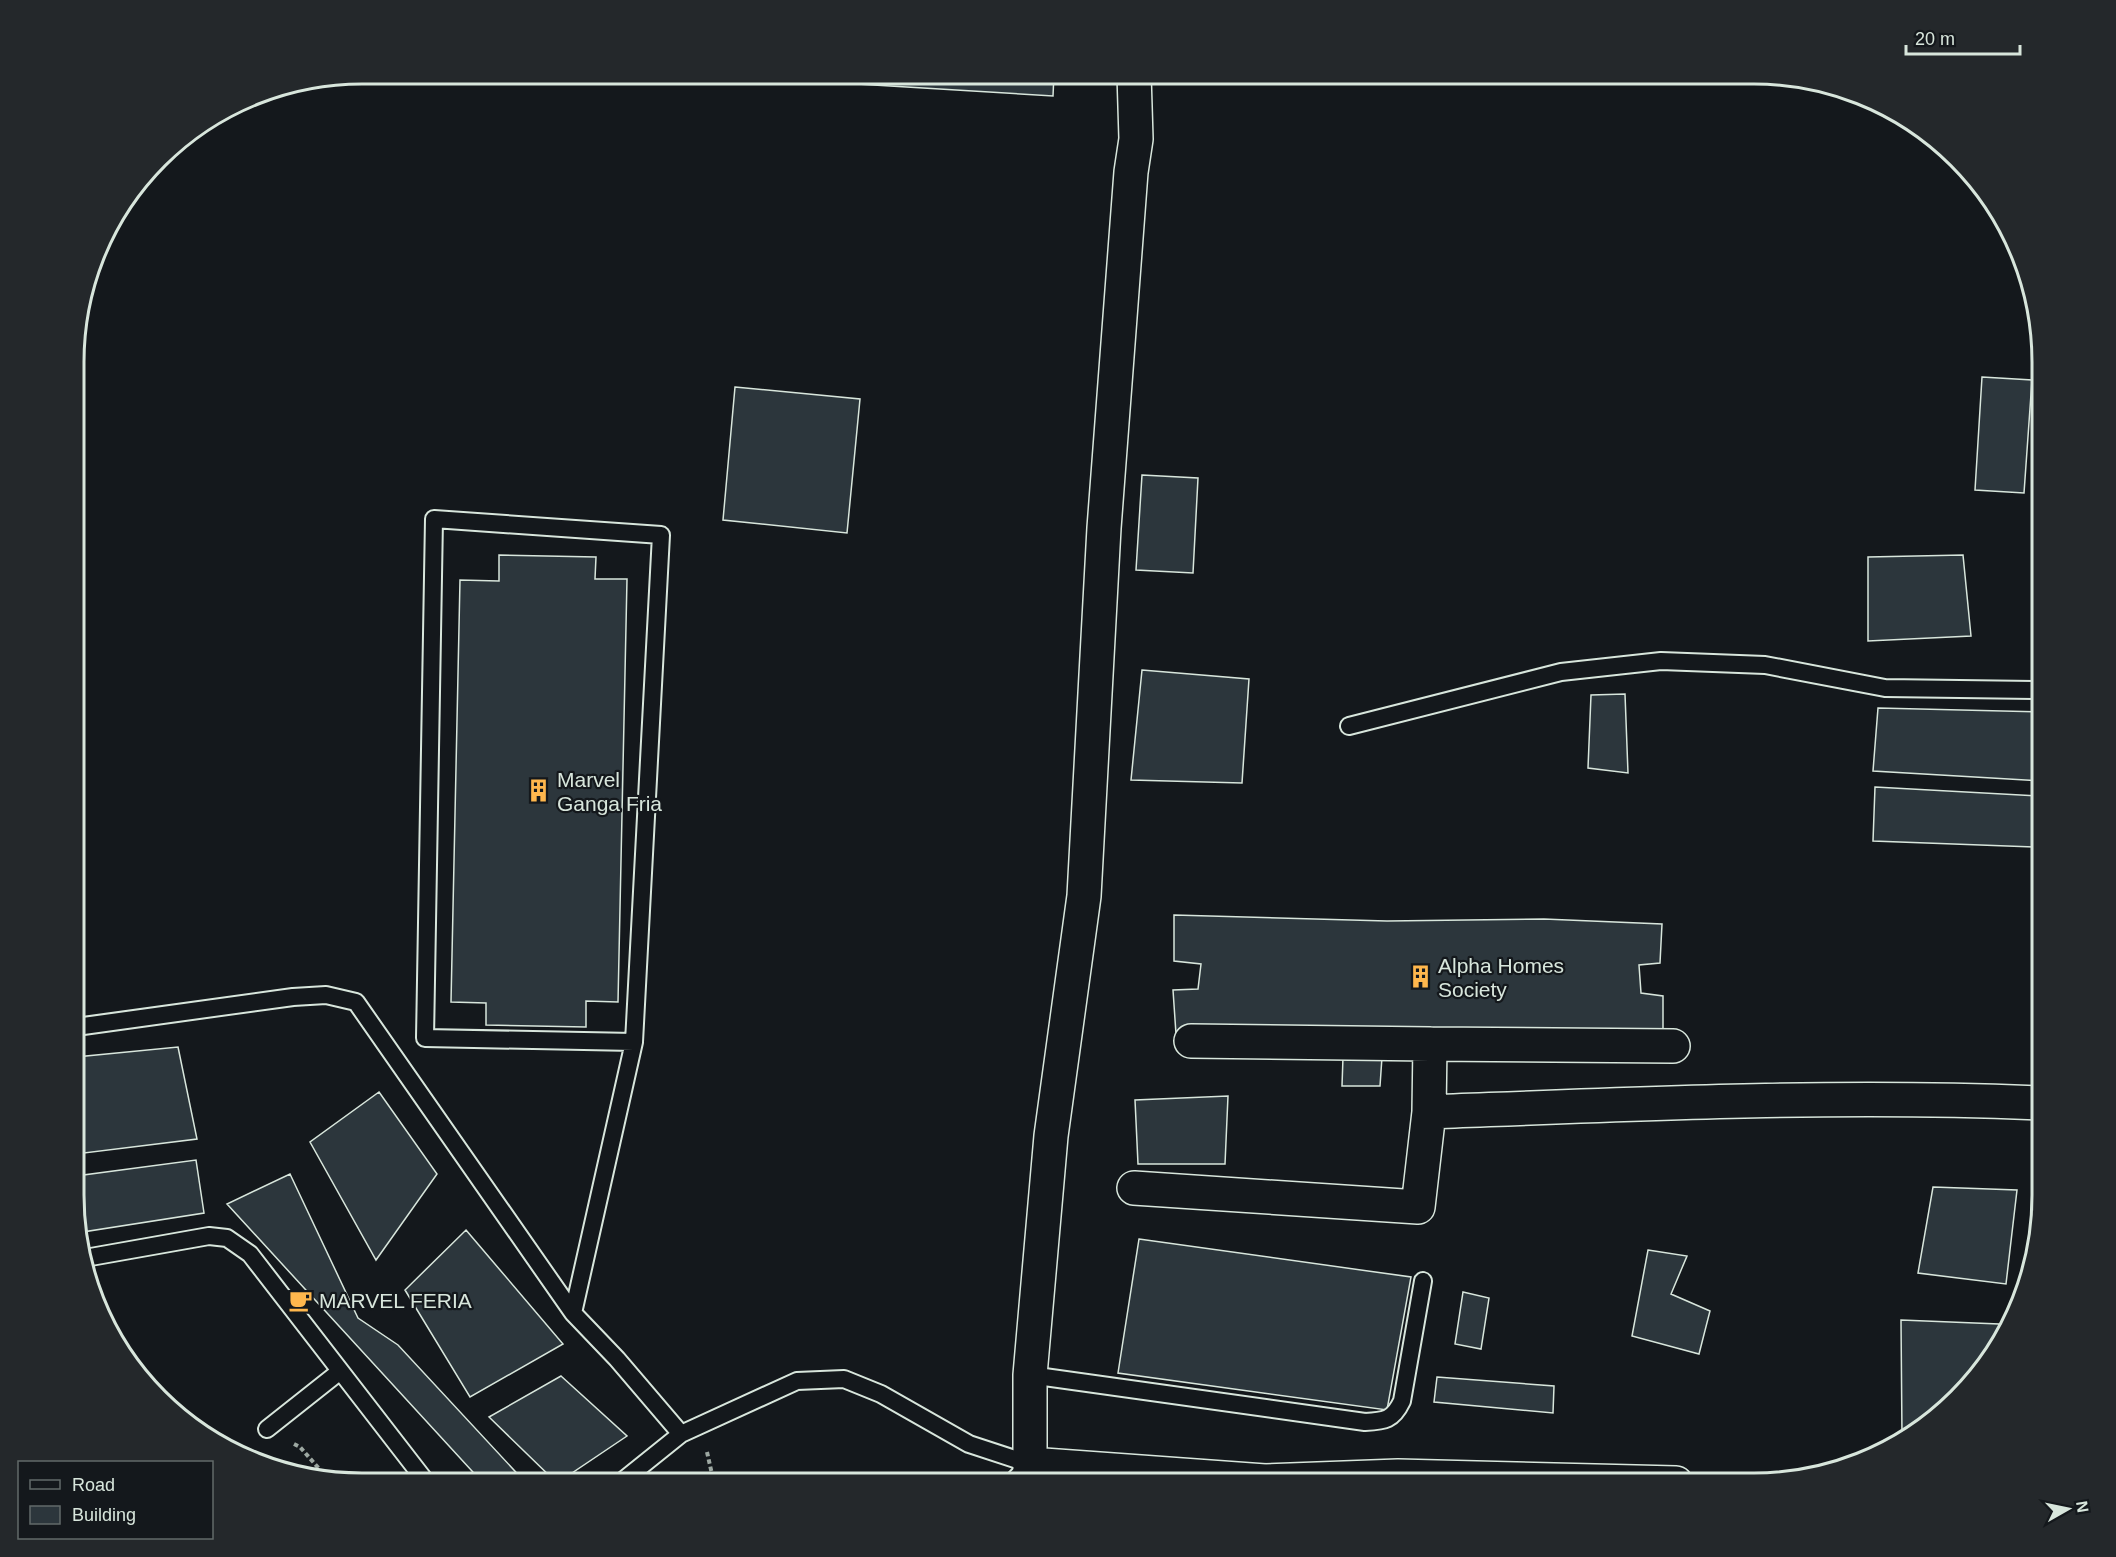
<svg xmlns="http://www.w3.org/2000/svg" width="2116" height="1557" font-family="Arial,sans-serif">
  <style>
    .building { fill: #2c363c; stroke: #d8e6dc; stroke-width: 1.5 }
    .lines { fill: none; stroke-linecap: round; stroke-linejoin: round }
    .lane-casing { stroke: #d8e6dc; stroke-width: 20 }
    .street-casing { stroke: #d8e6dc; stroke-width: 36 }
    .path { stroke: #9da8a2; stroke-width: 4; stroke-dasharray: 4.5 3; stroke-linecap: butt }
    .lane { stroke: #14181c; stroke-width: 16 }
    .street { stroke: #14181c; stroke-width: 33 }
    .labels { text-anchor: middle; dominant-baseline: central; stroke-width: 4.5; stroke-linejoin: round; paint-order: stroke }
    .poi-label { font-size: 21px; fill: #d8e6dc; stroke: #14181c; text-anchor: start }
    .rim { fill: none; stroke: #d8e6dc; stroke-width: 3 }
  </style>
  <rect width="100%" height="100%" fill="#14181c"/>
  <!-- building -->
  <path class="building" d="M775,74h279l-1,22 -278,-17z
    M2039,333l3,10v31h-6z
    M1982,377l50,3 -8,113 -49,-3z
    M735,387l125,12 -13,134 -124,-13z
    M1142,475l56,3 -5,95 -57,-3z
    M499,555l97,2 -1,22h32l-9,423 -32,-1v26l-100,-2v-22l-35,-1 9,-422 39,1z
    M1963,555l8,81 -103,5v-84z
    M1142,670l107,9 -7,104 -111,-3z
    M1625,694l3,79 -40,-5 3,-73z
    M1878,708l164,4v69l-169,-10z
    M1875,787l162,9 -1,51 -163,-6z
    M1174,915l213,6 157,-2 118,5 -2,39 -21,2 2,28 22,3v34l-487,4 -3,-44 25,-1 3,-25 -27,-3z
    M178,1047l19,92 -121,15v-97z
    M1343,1057h39l-2,29h-38z
    M379,1092l58,82 -61,86 -66,-118z
    M1228,1096l-3,68h-87l-3,-64z
    M196,1160l8,53 -128,20v-57z
    M290,1174l68,144 40,27 128,138h-43l-256,-279z
    M1933,1187l84,3 -11,94 -88,-11z
    M466,1230l97,114 -93,53 -65,-107z
    M1139,1239l272,38 -24,133 -269,-37z
    M1648,1250l39,6 -16,38 39,17 -11,43 -67,-18z
    M1463,1292l26,6 -8,51 -26,-5z
    M1901,1320l98,4 -1,18 -15,29 -81,66z
    M561,1376l66,60 -70,47 -68,-66z
    M1437,1377l117,9 -1,27 -119,-11z"/>
  <g class="lines">
    <defs>
      <path id="lane" d="M434,519l227,16 -27,507 -209,-4z
        M1349,726l212,-54 100,-11 104,4 120,23 157,2
        M76,1027l217,-30 33,-2 30,7 217,311 44,46 64,75 116,-53 47,-2 37,15 88,50 61,20 -19,19
        M85,1258l124,-22 18,2 23,16 177,229
        M573,1313l61,-271
        M1030,1375l335,47c20,-1 28,-2 37,-21l21,-120
        M267,1429l72,-57
        M620,1483l61,-49"/>
      <path id="street" d="M1191,1041l239,3 -1,68c205,-8 408,-18 613,-9
        M1430,1044l243,2
        M1134,1188l284,19 11,-95
        M1030,1464l235,17 133,-5 278,7
        M1030,1483v-108l21,-239 33,-240 20,-368 27,-356 5,-33 -2,-65"/>
    </defs>
    <!-- lane casing -->
    <use href="#lane" class="lane-casing"/>
    <!-- street casing -->
    <use href="#street" class="street-casing"/>
    <!-- path -->
    <path class="path" d="M294,1444l6,3 29,33
      M707,1452l7,31"/>
    <!-- lane -->
    <use href="#lane" class="lane"/>
    <!-- street -->
    <use href="#street" class="street"/>
  </g>
  <!-- icons -->
  <defs>
    <symbol id="building-bare" viewBox="-9 -9 18 18"><path d="M-4-6H4V6H1V3H-1V6H-4ZM-2.5-4.3h1.7v1.8h-1.7ZM.8-4.3h1.7v1.8H.8ZM-2.5-1h1.7V.8h-1.7ZM.8-1h1.7V.8H.8Z" fill="#ffb74d" stroke="#14181c" stroke-width="2.5" paint-order="stroke"/></symbol>
    <symbol id="cafe-bare" viewBox="-9 -9 18 18"><path d="M-5.5-4.5H6V0H3Q3 3.5 0 3.5H-2.5Q-5.5 3.5-5.5 0ZM3-3.2v2h1.7v-2ZM-6 4.5H4V6H-6Z" fill="#ffb74d" stroke="#14181c" stroke-width="2.5" paint-order="stroke"/></symbol>
  </defs>
  <g fill-rule="evenodd">
    <use href="#building-bare" x="522" y="774" width="33" height="33"/>
    <use href="#building-bare" x="1404" y="960" width="33" height="33"/>
    <use href="#cafe-bare" x="284" y="1284" width="33" height="33"/>
  </g>
  <g class="labels">
    <!-- poi labels -->
    <g class="poi-label">
      <text x="557" y="779">Marvel<tspan x="557" dy="24">Ganga Fria</tspan></text>
      <text x="1438" y="965">Alpha Homes<tspan x="1438" dy="24">Society</tspan></text>
      <text x="319" y="1300">MARVEL FERIA</text>
    </g>
  </g>
  <!-- crop -->
  <path d="M0 0H2116V1557H0ZM362 84H1754A278 278 0 0 1 2032 362V1195A278 278 0 0 1 1754 1473H362A278 278 0 0 1 84 1195V362A278 278 0 0 1 362 84Z" fill="#24282b" fill-rule="evenodd"/>
  <path class="rim" d="M362 84H1754A278 278 0 0 1 2032 362V1195A278 278 0 0 1 1754 1473H362A278 278 0 0 1 84 1195V362A278 278 0 0 1 362 84Z"/>
  <!-- legend -->
  <rect x="18" y="1461" width="195" height="78" fill="#14181c" stroke="#626a69" stroke-width="1.5"/>
  <rect x="30" y="1480" width="30" height="9" fill="#14181c" stroke="#626a69" stroke-width="1.5"/>
  <text x="72" y="1491" font-size="18" fill="#d8e6dc">Road</text>
  <rect x="30" y="1506" width="30" height="18" fill="#2c363c" stroke="#626a69" stroke-width="1.5"/>
  <text x="72" y="1521" font-size="18" fill="#d8e6dc">Building</text>
  <!-- north arrow -->
  <g transform="translate(2068 1509) rotate(81)" stroke="#14181c" stroke-width="4.5" paint-order="stroke">
  <path d="M0-4.5L10 22L0 15L-10 22Z" fill="#d8e6dc"/>
  <text y="-9" font-size="16" font-weight="bold" text-anchor="middle" fill="#d8e6dc">N</text>
  </g>
  <!-- scale -->
  <path d="M1906 45v9h114v-9" fill="none" stroke="#d8e6dc" stroke-width="3"/>
  <text x="1915" y="45" font-size="18" fill="#d8e6dc" stroke="#14181c" stroke-width="4.5" paint-order="stroke">20 m</text>
</svg>
